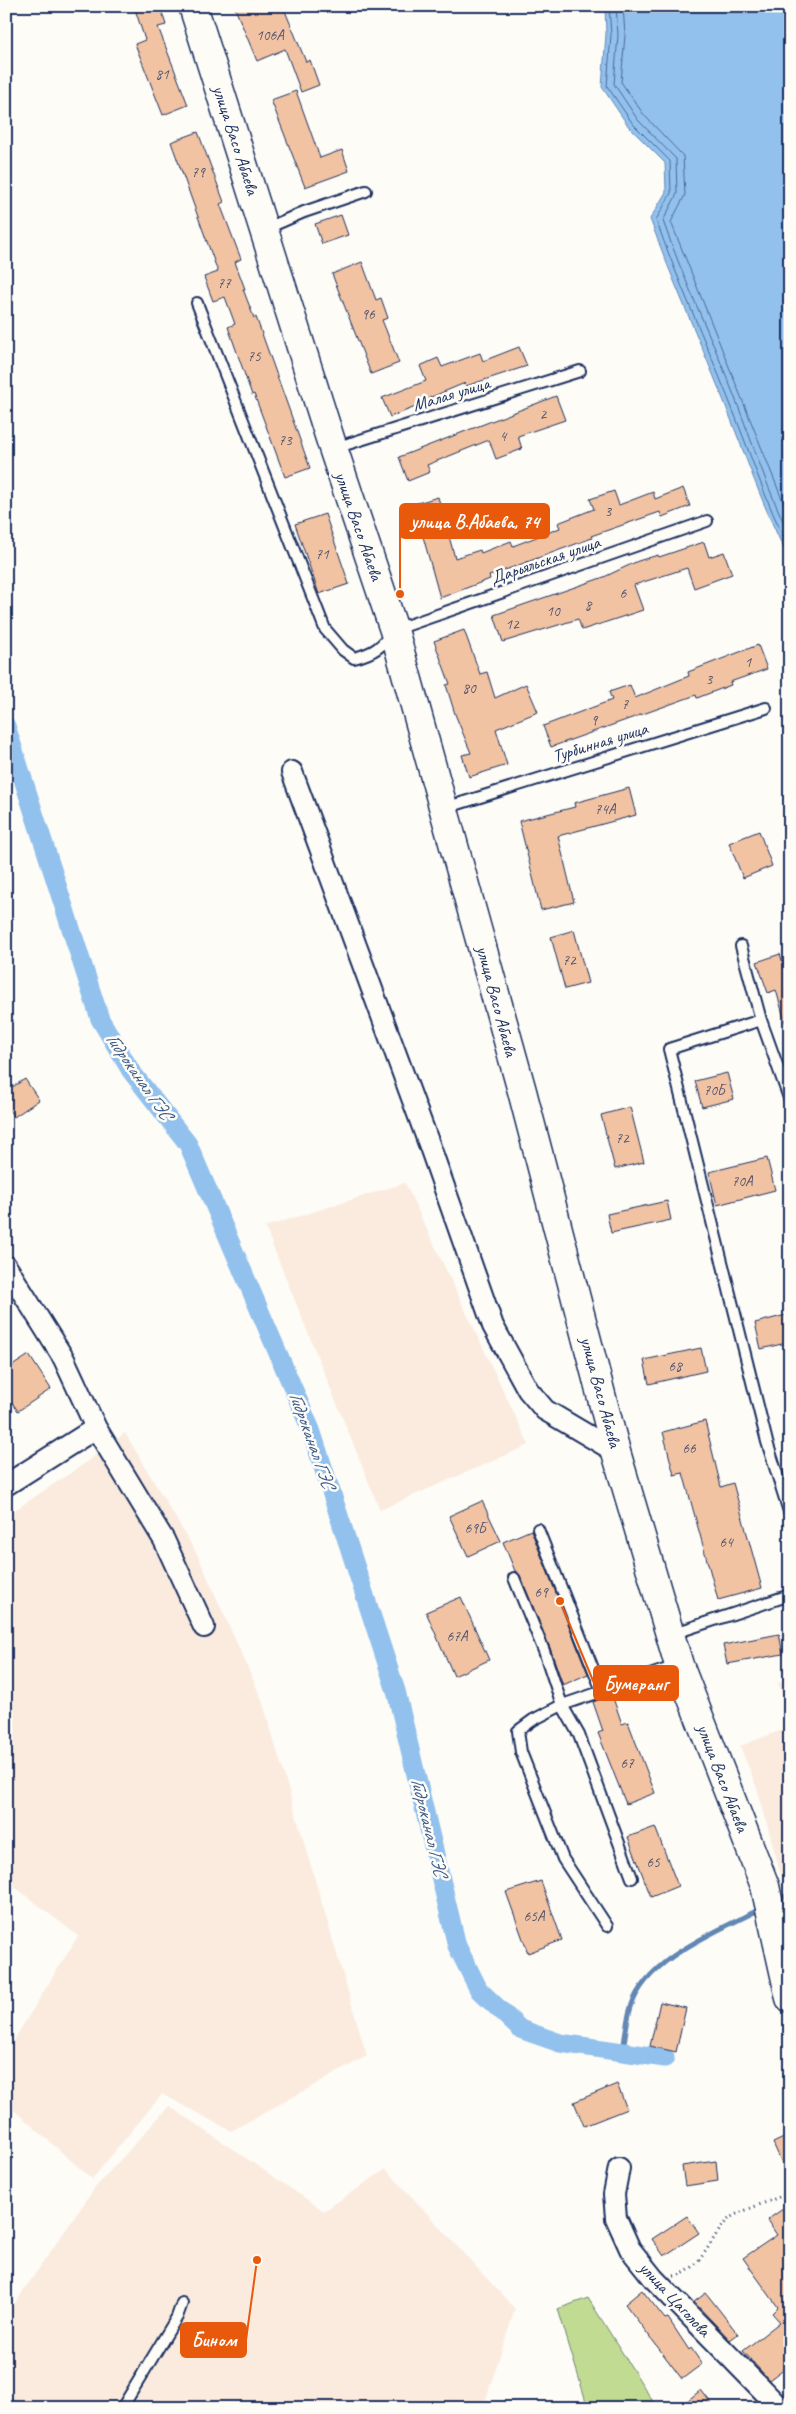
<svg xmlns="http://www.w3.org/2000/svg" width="796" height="2414" font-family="Caveat,sans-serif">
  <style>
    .built { fill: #faebde }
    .green { fill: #c2db92; stroke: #6e8578 }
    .water { fill: #92c1ed; stroke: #6287b4 }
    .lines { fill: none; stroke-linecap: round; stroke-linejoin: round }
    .shore { stroke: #4b6997; stroke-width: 1 }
    .stream { stroke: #6287b4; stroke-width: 5 }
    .canal { stroke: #92c1ed; stroke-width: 19 }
    .building { fill: #f2c3a2; stroke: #1b2f5e }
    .lane-casing { stroke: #1b2f5e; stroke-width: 14 }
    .street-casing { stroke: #1b2f5e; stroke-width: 24 }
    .secondary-casing { stroke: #1b2f5e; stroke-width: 31 }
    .path { stroke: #1b2f5e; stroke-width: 3; stroke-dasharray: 1 4; stroke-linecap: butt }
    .lane { stroke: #fdfcf7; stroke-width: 10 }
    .street { stroke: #fdfcf7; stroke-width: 20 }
    .secondary { stroke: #fdfcf7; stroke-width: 28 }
    .labels { text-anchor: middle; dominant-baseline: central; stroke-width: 5; stroke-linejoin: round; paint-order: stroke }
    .number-label { font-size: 15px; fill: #51546f }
    .street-label { font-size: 18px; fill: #1b2f5e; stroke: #fdfcf7 }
    .water-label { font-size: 19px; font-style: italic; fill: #3f5b89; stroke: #fdfcf7 }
    .leader { fill: none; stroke: #e8590c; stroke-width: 2 }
    .callout-dot { fill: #e8590c; stroke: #fdfcf7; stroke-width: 2 }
    .callout { fill: #e8590c; stroke: #e8590c; stroke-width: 2 }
    .callout-label { font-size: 19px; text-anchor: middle; font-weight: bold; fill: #fff }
  </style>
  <rect width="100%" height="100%" fill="#fdfcf7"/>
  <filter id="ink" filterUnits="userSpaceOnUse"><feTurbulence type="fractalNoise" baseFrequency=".02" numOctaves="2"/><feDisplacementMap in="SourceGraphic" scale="10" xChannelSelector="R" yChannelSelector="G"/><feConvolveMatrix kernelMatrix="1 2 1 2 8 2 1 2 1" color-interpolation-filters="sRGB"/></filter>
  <g filter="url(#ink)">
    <!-- built -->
    <path class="built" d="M405,1183l124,262 -149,65 -115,-283z
      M125,1433l73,123 64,144 105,356 -136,75 -69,-37 -70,85 -86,-76v-50l72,-117 -72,-56v-364l78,-52z
      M790,1677v40l-12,-34z
      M790,1727v181l-33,-120 -17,-42z
      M169,2106l155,105 62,-42 129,140 -32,99h-477v-92l88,-127z"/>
    <!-- green -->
    <path class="green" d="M588,2298l69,110h-69l-30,-99z"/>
    <!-- water -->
    <path class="water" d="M605,6h185v555c-27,-53 -45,-107 -67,-162 -24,-60 -51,-119 -73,-180l16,-27 -1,-29 -36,-36 -27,-40 4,-53z"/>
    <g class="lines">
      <!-- shore -->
      <path class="shore" d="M609,6l2,29 -4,51 26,38 37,37 1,32 -15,27c22,61 48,118 72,178 21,51 37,103 62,152
        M616,6l2,29 -4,49 24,36 38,39 1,35 -14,27c21,60 49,117 72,177 18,46 33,93 55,138
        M623,6l2,29 -4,47 23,33 39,41 2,39 -14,27 119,297"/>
      <!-- stream -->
      <path class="stream" d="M776,1901l14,-7
        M623,2052c2,-14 3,-30 8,-45 16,-50 88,-76 131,-99"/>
      <!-- canal -->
      <path class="canal" d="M6,726l94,293 31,52 57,73 123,286 85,261 61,255 22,44 41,39 40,14 105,15"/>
    </g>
    <!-- building -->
    <path class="building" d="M134,6h26l6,19 -8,2 30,78 -25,10 -28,-71 10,-4z
      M234,6h49l23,56 4,-2 9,25 -18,7 -16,-43 -28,12z
      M296,91l24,67 22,-8 7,21 -44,16 -34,-87z
      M198,132l26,70 -4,2 21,55 -6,3 10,27h-2l11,29 2,-1 54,151 -25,9 -31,-83 -2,1 -24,-68 7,-3 -10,-27 -12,4 -9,-24 14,-5 -47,-130z
      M341,215l7,20 -26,9 -7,-20z
      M362,262l14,38 5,-2 7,20 -6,2 17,43 -28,11 -39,-100z
      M519,347l8,19 -61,20 -1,-3 -36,15 2,3 -41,16 -8,-19 44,-17 -6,-15 18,-8 4,9 38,-14 3,8z
      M556,396l9,24 -47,16 4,13 -26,10 -7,-19 -62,25 3,7 -22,9 -9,-24z
      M683,488l7,18 -28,11 -2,-5 -69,24 1,2 -103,38 1,3 -50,19 -26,-94 24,-7 17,61 25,-8 1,3 30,-12 2,5 47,-18 -2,-5 36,-14 -4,-10 24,-8 5,14 34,-13 2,7z
      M325,514l24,70 -30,10 -24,-70z
      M704,542l5,15 15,-5 8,22 -38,14 -7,-20 -53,17 9,25 -61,20 -4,-11 -75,23 -9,-27 110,-38 34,-16 20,-6 1,2z
      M464,630l16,44 7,-2 8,26 31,-14 12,28 -42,17 11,36 -38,12 -7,-22 9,-2 -16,-39 -9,-29 4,-1 -16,-43z
      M758,645l9,24 -37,13 1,3 -34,13 -1,-3 -145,52 -8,-21 69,-26 -3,-8 21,-7 5,13 54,-22 -1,-4z
      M629,788l7,27 -78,21 16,66 -33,8 -22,-89 56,-14 -1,-4z
      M759,831l13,35 -29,12 -14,-35z
      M574,930l14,53 -23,6 -14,-52z
      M780,954l3,9 7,-2v64h-4l-10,-35 -8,3 -11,-31z
      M727,1073l7,26 -32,8 -7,-26z
      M25,1079l14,21 -25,17 -8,-11v-15z
      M630,1107l14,55 -29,7 -14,-54z
      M767,1158l8,32 -58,15 -8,-33z
      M667,1201l4,19 -60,13 -4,-19z
      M790,1314v28l-29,7 -6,-26z
      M701,1348l5,23 -57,13 -5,-24z
      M29,1355l22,34 -33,22 -12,-17v-24z
      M705,1421l16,66 12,-4 29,105 -44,12 -35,-127 -9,2 -11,-43z
      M482,1501l19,40 -33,15 -19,-40z
      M531,1530l57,144 -25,11 -13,-37 -30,-73 -5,-4 -12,-29z
      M461,1597l28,63 -35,16 -28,-64z
      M779,1634l4,20 -56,10 -4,-19z
      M612,1695l10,29 6,-2 27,71 -29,11 -28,-71 5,-2 -10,-29z
      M655,1827l23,59 -27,11 -23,-60z
      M541,1881l21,59 -34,13 -22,-61z
      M660,2002l26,6 -10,44 -26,-6z
      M617,2084l10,25 -43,17 -10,-24z
      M790,2135v46l-17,-38z
      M716,2161l2,20 -33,5 -3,-20z
      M790,2204v160l-21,16 -26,-29 37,-29 -8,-9 6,-6 -35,-49 34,-23 -10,-15z
      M687,2216l12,17 -35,23 -12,-17z
      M642,2290l23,29 3,-1 21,32 2,-2 11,16 -20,15 -57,-75z
      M706,2293l32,41 -8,6 -36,-38z
      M701,2390l14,18h-37z"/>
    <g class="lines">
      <defs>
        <path id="lane" d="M265,229l39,-17 62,-21
          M197,303l128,326 18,21 11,8c20,-5 28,-11 40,-28l313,-109
          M335,448l245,-77
          M445,808l321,-100
          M741,946l20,74 29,81
          M761,1020l-92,29 98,393 23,73
          M538,1529l64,162
          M514,1578l30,73 18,54 -29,15 -15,11 3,21 42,107 44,67
          M672,1634l118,-39
          M632,1878l-53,-143 -17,-30 117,-40
          M122,2408l55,-91 5,-14"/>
        <path id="street" d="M292,772l137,372 64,182 35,64 17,20 71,42
          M6,1266l58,93 32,69 68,112 40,87
          M6,1485l90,-57
          M619,2168l-5,26 2,24 14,31 24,30 126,129"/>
        <path id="secondary" d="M193,6l140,442 61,182 128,461 94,361 63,213 86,221 25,112"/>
      </defs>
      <!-- lane casing -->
      <use href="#lane" class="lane-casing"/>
      <!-- street casing -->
      <use href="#street" class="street-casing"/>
      <!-- secondary casing -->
      <use href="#secondary" class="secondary-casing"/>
      <!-- path -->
      <path class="path" d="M674,2276c28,-4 37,-42 56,-58 9,-7 45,-18 60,-26"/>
      <!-- lane -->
      <use href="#lane" class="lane"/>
      <!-- street -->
      <use href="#street" class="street"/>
      <!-- secondary -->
      <use href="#secondary" class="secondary"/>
    </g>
  </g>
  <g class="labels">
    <!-- number labels -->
    <g class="number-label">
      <text x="270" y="35">106А</text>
      <text x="162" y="74">81</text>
      <text x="198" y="172">79</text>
      <text x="224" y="283">77</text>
      <text x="368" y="314">96</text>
      <text x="254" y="356">75</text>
      <text x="543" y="414">2</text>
      <text x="503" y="436">4</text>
      <text x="285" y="440">73</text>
      <text x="608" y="511">3</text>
      <text x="322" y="554">71</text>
      <text x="623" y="593">6</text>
      <text x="588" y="605">8</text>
      <text x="553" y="611">10</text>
      <text x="512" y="624">12</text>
      <text x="748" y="662">1</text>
      <text x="709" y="679">3</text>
      <text x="469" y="688">80</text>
      <text x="625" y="704">7</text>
      <text x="594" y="720">9</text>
      <text x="605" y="809">74А</text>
      <text x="569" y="960">72</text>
      <text x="714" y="1090">70Б</text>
      <text x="622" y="1138">72</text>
      <text x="742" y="1181">70А</text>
      <text x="675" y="1366">68</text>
      <text x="689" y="1448">66</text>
      <text x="475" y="1528">69Б</text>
      <text x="726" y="1542">64</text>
      <text x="541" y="1592">69</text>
      <text x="457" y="1636">67А</text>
      <text x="627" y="1763">67</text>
      <text x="653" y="1862">65</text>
      <text x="534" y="1916">65А</text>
    </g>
    <!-- street labels -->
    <g class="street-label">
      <text transform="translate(236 140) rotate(72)">улица Васо Абаева</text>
      <text transform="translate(451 394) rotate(-17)">Малая улица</text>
      <text transform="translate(359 526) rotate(71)">улица Васо Абаева</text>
      <text transform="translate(545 560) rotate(-19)">Дарьяльская улица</text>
      <text transform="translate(600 742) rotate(-17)">Турбинная улица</text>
      <text transform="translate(497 1001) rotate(75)">улица Васо Абаева</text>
      <text transform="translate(601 1392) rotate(75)">улица Васо Абаева</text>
      <text transform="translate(723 1778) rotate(69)">улица Васо Абаева</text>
      <text transform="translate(675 2299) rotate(47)">улица Цаголова</text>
    </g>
    <!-- water labels -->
    <g class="water-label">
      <text transform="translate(139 1076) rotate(55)">Гидроканал ГЭС</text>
      <text transform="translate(312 1440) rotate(70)">Гидроканал ГЭС</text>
      <text transform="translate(429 1827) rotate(76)">Гидроканал ГЭС</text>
    </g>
  </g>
  <!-- callouts -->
  <path class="leader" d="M400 594L400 521M560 1601L594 1683M257 2260L246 2340"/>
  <g class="callout-dot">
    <circle cx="400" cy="594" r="5"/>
    <circle cx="560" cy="1601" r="5"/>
    <circle cx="257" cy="2260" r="5"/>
  </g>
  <g class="callout">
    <rect x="400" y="504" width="149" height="34" rx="5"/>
    <rect x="594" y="1666" width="84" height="34" rx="5"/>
    <rect x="181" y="2323" width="65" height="34" rx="5"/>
  </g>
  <g class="callout-label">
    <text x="475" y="528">улица В.Абаева, 74</text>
    <text x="636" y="1690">Бумеранг</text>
    <text x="214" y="2346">Бином</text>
  </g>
  <!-- margin -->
  <rect width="796" height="2414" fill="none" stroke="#fdfcf7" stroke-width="25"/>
  <rect x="12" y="12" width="771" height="2389" fill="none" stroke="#1b2f5e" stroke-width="2" filter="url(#ink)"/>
</svg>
